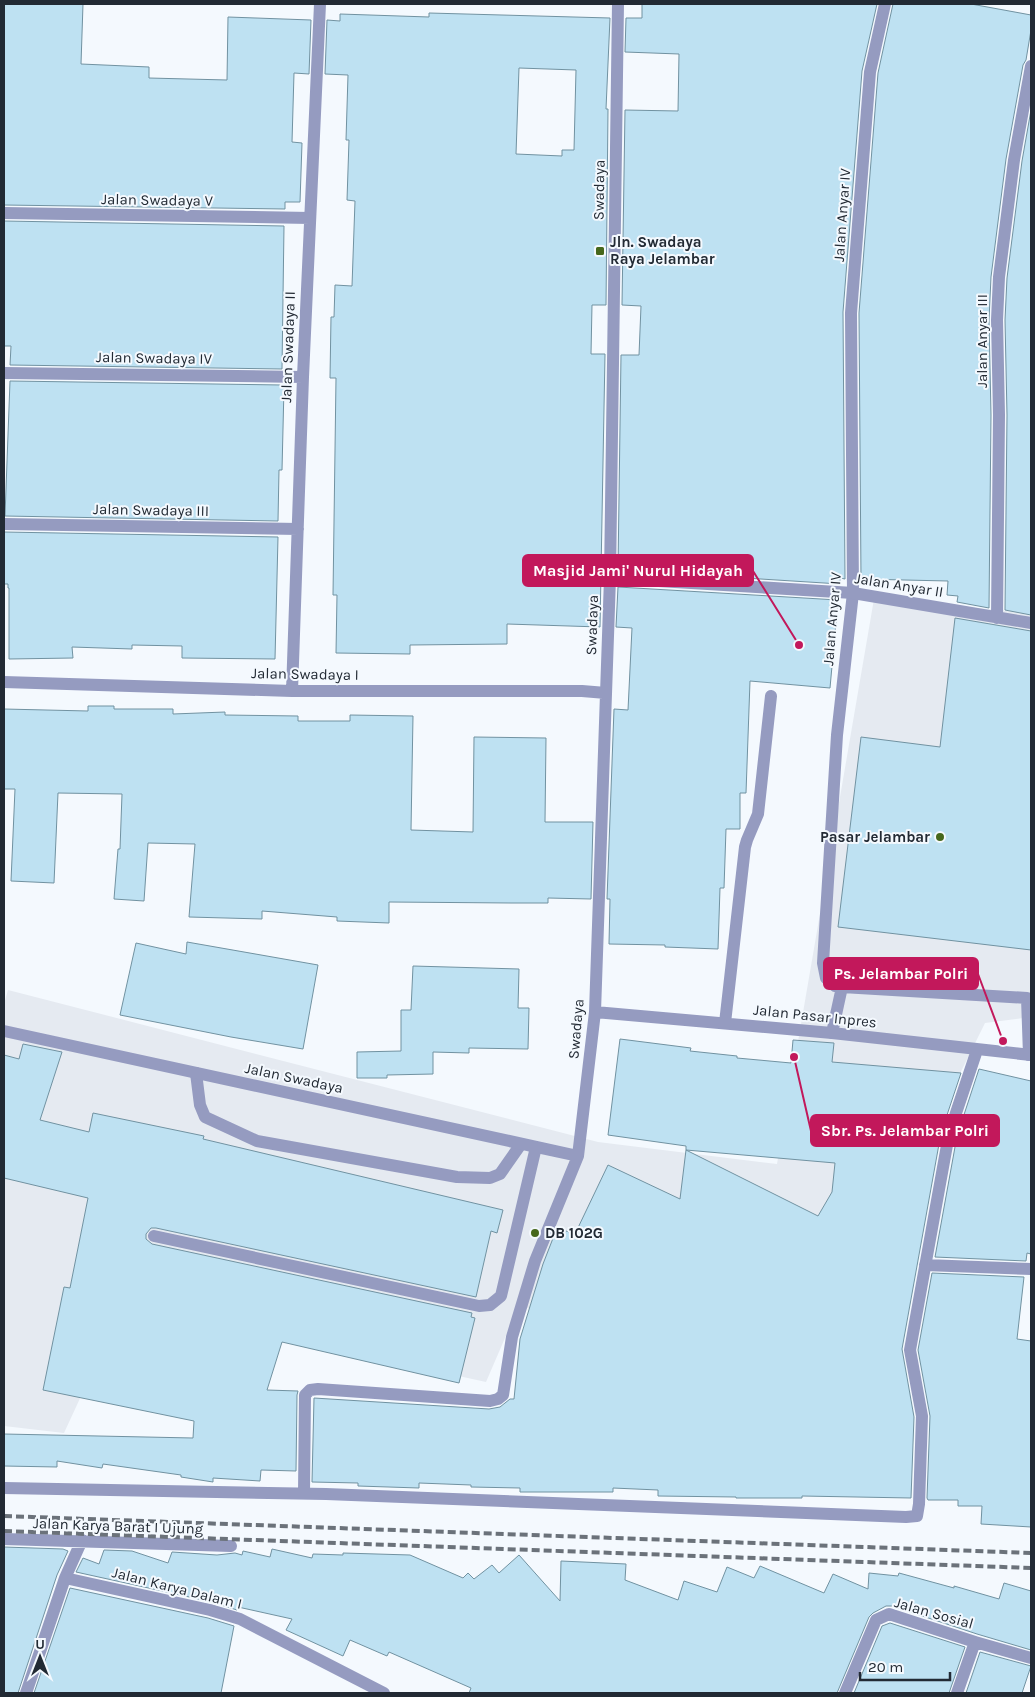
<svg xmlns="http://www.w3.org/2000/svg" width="1035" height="1697" font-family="Karla,sans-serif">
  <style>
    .built { fill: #e5eaf1 }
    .building { fill: #bee1f2; stroke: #7192a1; fill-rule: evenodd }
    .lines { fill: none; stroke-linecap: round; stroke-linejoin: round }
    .service { stroke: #959bc0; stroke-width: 12 }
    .minor { stroke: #959bc0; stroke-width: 12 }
    .rail { stroke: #6b727a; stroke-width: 4; stroke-dasharray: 8 4; stroke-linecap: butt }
    .poi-dot { fill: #46671c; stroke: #f4f9fe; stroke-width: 2 }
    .labels { text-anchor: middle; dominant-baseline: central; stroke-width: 4; stroke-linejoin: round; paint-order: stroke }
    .street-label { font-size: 15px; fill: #222a34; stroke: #f4f9fe }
    .poi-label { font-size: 15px; font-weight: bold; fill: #222a34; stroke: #f4f9fe; text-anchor: start }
    .leader { fill: none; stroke: #c2185b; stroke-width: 2 }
    .callout-dot { fill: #c2185b; stroke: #f4f9fe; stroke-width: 2 }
    .callout { fill: #c2185b; stroke: #c2185b; stroke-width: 2 }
    .callout-label { font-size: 16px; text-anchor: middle; font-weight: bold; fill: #fff }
  </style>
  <rect width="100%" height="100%" fill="#f4f9fe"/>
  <!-- built -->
  <path class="built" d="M874,599l157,14v404l-46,6 -156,315 -158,64 -151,-99 -34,79 -362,-79 -60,130 -60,-7v-422l4,-14 590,152 179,22z"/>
  <!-- building -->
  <path class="building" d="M4,4h79l-2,60 68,3v11l78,2 1,-63 83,3 -2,54 -15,-1 -2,69 10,1 -2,59h-15v7l-281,-4z
    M642,4h235l-15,67 -19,241 2,267 -5,-1v6l-222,-14 3,-215h18l2,-49 -19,-1 3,-195 53,1 1,-57 -54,-2 1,-34h16z
    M893,4h78l60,11v15l-5,30 -3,5 -17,94 -15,118 -2,43 2,95 -2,193 -32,-6 1,-6 -11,-1 1,-14 -87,-2 -2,-266 19,-240z
    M429,13l181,5 -4,91h2l-2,196h-14l-1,49h14l-5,273 -93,-3v20l-97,1v9l-74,-1 1,-58h-4l3,-217h-6l1,-61h3l1,-32 17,1 3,-85 -8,-1 2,-60h-3l2,-65 -23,-1 2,-54 13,1v-7l89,3zM519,68l57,2 -2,80h-12v6l-46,-2z
    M1031,110v505l-26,-5 2,-195 -2,-95 2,-42 15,-117z
    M4,221l280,5 -2,143 -272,-4 1,-19h-7z
    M10,381l272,4v2h2l-2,83h-3l-1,51 -273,-5z
    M4,532l274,5 -3,122 -93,-1v-12l-50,-1v4l-60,-2 1,11 -64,1v-71h-1v-4h-4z
    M618,587l220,13 -8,88 -80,-7 -4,112h-6v36h-14l-2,59h-4l-2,61 -53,-2v-2l-56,-1 1,-45h-3l7,-190 14,1 4,-82 -16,-1z
    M955,618l76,13v319l-193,-23 23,-190 79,10z
    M88,706h26v3h59v5l52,-2v3l73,1v5h52v-6l63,1 -2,114 62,2 1,-95 72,1 -1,84h48l-2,77 -43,-1v5h-37l-122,-1v21l-52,-2v-4l-75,-6v8l-73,-2 6,-73 -47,-1 -4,58 -30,-2 4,-50h2l2,-55 -64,-1 -4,90 -43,-2 4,-92h-11v-80l84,2z
    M187,942l131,23 -15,84 -72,-12 -111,-22 16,-72 50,11z
    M413,966l106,3 -1,39h11l-1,41 -59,-1v5l-36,-1v22l-46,1v3h-30v-26l44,-1v-41h10z
    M620,1039l71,9 -1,3 47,5v2l54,5 2,-23 41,3 -2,19 129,11 -20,60 -39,216 12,68 -3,81 -109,-2v2h-66v-1l-78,-1v-6l-45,-2v4h-93v-4l-49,-1v-2l-52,-2v5l-61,-2v-3l-46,-1 2,-84 175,11 11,-2 10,-8h4l6,-60 23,-75 14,-36 18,6 33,-69 72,34 6,-49 132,66 14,-24 3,-29 -149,-13v-4l-78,-11z
    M23,1044l39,8 -22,68 49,12 4,-19 111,23 -1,3 300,71 -6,23 -6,-2 -15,66 -320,-69h-5l-5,6v5l6,5 320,69 -1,4 4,1 -16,65 -177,-41 -15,48 31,1 -1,4 -1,76 -35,-1 -1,11 -47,-3v4l-32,-5v-2l-78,-11 -1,4 -45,-7v6l-53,-1v-32l189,4 1,-17 -151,-31 21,-103 6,1 18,-90 -84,-20v-123l15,4z
    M979,1069l52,12v173l-4,-1 -1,8 -91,-4 22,-121z
    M932,1273l92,4 -7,62 14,2v186l-50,-3 1,-18h-24v-6h-30l-1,-2 3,-82 -12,-66z
    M4,1547l59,2 5,2 -11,24 -39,118h-14z
    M272,1549l40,9 1,-4 30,1v-2l67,2 53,23 5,-5 6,6 18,-14 7,8 20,-18 41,46 1,-40 65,3 -1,16 53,20 6,-19 33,11 10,-25 27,11 6,-12 64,27 9,-19 35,15 1,-16 29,3 1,-3 55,15v-2l45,13 5,-16 27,8v59l-54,-16 -85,-28h-6l-13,7 -4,4 -32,76h-368l2,-5 -82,-36 -2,4 -37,-16 -7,16 -57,-26 6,-11 -54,-12 -1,3 -25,-8 -136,-30 7,-14 16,6 5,-14 28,1 36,12 4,-11 45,3 18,-2 7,2 1,-4 27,6z
    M70,1588l138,30 26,8 -13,67h-187z
    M890,1623l75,24 -16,46h-95l28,-67z
    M980,1652l51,14 -9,27h-56z"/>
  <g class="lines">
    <!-- service -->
    <path class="service" d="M853,593l-16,142 -14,228 3,15 9,8 7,1 185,11 2,57
      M832,1033l10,-46
      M196,1073l4,32 5,12 52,24 200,36 33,1 10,-4 21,-30"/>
    <!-- minor -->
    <path class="minor" d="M4,213l306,5
      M4,373l299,4
      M4,524l294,5
      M610,578l243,15 178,30
      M853,593l-2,-280 19,-241 15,-68
      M997,618l2,-203 -2,-95 2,-43 15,-117 17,-94
      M4,682l288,9h290l24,2
      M292,691l11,-314 17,-373
      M595,1012l237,21 199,22
      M725,1023l20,-176 2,-7 11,-26 13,-118
      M4,1031l574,125
      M154,1236l325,70 11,-1 11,-9 35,-149
      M925,1265l106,4
      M4,1488l322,6 580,23 11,-1 2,-12 3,-88 -12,-66 39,-216 28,-84
      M304,1493l1,-98 5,-5 8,-1 172,12 8,-2 5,-4 9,-58 23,-76 43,-105 17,-144 15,-434 8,-574
      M4,1539l227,7
      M65,1578l145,32 30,9 144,74
      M26,1693l39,-115 17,-38
      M845,1693l31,-73 13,-6 86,28 56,16
      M957,1693l18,-51"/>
    <!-- rail -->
    <path class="rail" d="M4,1516l1027,37
      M4,1531l1027,37"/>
  </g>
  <!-- markers -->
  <g class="poi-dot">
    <rect x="595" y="246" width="10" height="10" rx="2.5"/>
    <circle cx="940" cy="837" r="5"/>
    <circle cx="535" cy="1233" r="5"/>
  </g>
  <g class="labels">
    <!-- street labels -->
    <g class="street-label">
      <text transform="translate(599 190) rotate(-89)">Swadaya</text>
      <text transform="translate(157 200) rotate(1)">Jalan Swadaya V</text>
      <text transform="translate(842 215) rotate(-86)">Jalan Anyar IV</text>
      <text transform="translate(982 341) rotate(-90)">Jalan Anyar III</text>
      <text transform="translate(288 347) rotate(-88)">Jalan Swadaya II</text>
      <text transform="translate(154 358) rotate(1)">Jalan Swadaya IV</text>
      <text transform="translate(151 510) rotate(1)">Jalan Swadaya III</text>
      <text transform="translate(899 585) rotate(9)">Jalan Anyar II</text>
      <text transform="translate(832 619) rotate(-85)">Jalan Anyar IV</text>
      <text transform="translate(592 625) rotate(-88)">Swadaya</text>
      <text transform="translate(305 674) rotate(1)">Jalan Swadaya I</text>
      <text transform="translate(815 1016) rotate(6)">Jalan Pasar Inpres</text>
      <text transform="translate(576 1029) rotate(-85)">Swadaya</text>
      <text transform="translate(294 1078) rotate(12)">Jalan Swadaya</text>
      <text transform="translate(118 1526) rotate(2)">Jalan Karya Barat I Ujung</text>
      <text transform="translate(177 1588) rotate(14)">Jalan Karya Dalam I</text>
      <text transform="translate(934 1613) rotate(16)">Jalan Sosial</text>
    </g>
    <!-- poi labels -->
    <g class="poi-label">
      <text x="610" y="242">Jln. Swadaya<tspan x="610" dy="17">Raya Jelambar</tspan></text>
      <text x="930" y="837" text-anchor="end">Pasar Jelambar</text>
      <text x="545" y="1233">DB 102G</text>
    </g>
  </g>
  <!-- callouts -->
  <path class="leader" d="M799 645L753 571M1003 1041L978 974M794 1057L811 1131"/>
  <g class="callout-dot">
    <circle cx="799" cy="645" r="5"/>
    <circle cx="1003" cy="1041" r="5"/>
    <circle cx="794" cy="1057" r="5"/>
  </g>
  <g class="callout">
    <rect x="523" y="555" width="230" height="31" rx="5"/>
    <rect x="824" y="958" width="154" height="31" rx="5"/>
    <rect x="811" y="1115" width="188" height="31" rx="5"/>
  </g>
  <g class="callout-label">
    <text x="638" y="576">Masjid Jami' Nurul Hidayah</text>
    <text x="901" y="979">Ps. Jelambar Polri</text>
    <text x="905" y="1136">Sbr. Ps. Jelambar Polri</text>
  </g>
  <!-- border -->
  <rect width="1035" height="1697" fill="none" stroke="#222a34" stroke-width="10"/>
  <!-- north arrow -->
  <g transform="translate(40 1657)" stroke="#f4f9fe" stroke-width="4" paint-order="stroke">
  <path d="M0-4L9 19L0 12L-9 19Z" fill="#222a34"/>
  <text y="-8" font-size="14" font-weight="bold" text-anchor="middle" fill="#222a34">U</text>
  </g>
  <!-- scale -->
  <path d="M860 1672v8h90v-8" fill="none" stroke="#222a34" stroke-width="2.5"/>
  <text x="868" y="1672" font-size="15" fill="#222a34" stroke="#f4f9fe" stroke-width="4" paint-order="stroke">20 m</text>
</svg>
